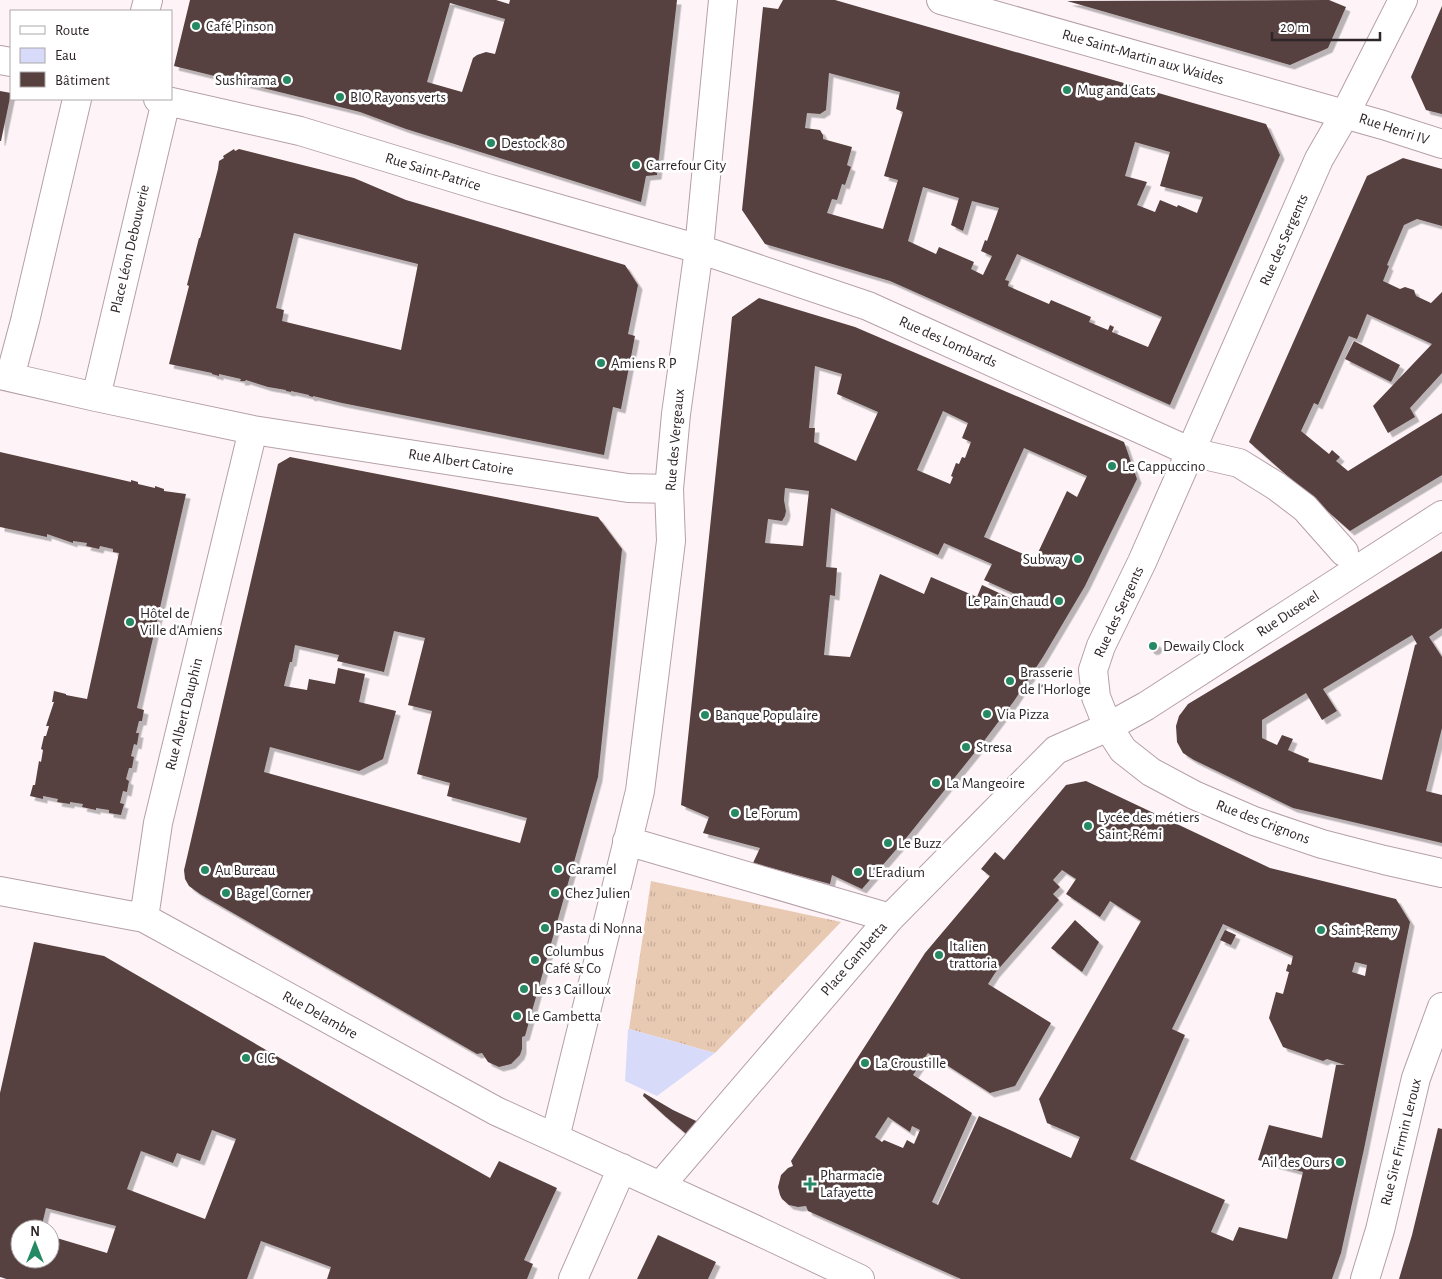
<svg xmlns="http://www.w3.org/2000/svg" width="1442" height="1279" font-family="'Alegreya Sans',sans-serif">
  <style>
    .grass { fill: url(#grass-tufts) }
    .water { fill: #d8dafa }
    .building { fill: #56413f; fill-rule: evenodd; filter: url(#shadow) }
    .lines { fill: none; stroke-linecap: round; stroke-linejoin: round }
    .minor-casing { stroke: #b69fa9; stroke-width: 30 }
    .minor { stroke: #fff; stroke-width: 28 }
    .poi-dot { fill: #258963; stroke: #fff; stroke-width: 2 }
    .labels { text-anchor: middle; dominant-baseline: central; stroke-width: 5; stroke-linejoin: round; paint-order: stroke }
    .poi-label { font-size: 15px; fill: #2f2629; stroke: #fff; text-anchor: start }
    .street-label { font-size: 15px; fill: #2f2629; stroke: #fff }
  </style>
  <defs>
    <pattern id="grass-tufts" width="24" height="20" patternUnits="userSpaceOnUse" patternTransform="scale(1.25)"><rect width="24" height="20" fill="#e8c9b2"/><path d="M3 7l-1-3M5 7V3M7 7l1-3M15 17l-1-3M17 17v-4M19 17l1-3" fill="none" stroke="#c7ac99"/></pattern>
    <filter id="shadow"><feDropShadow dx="4.5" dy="4.5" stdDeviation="0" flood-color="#0004"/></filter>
  </defs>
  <rect width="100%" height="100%" fill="#fef4f8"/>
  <!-- grass -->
  <path class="grass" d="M651,881l190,41 -126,131 -86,-24z"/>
  <!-- water -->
  <path class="water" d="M628,1029h1l86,24 -58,43 -32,-15z"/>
  <!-- building -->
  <path class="building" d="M190,0h306l13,4 1,-4h167l-20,175 -11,1 -5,26 -235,-73 -46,-17 -186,-46zM450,3l55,16 -10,35 -9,-2 -9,3 -4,3 -11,34 -35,-10z
    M783,0h52l431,124 14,31 -110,250 -280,-124 -125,-37 -23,-34 21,-203 15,2zM829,73l71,19 -4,17 7,3 -19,64 14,4 -15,49 -56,-16 5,-14 5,1 5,-16 3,1 6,-18 -4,-2 5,-18 -29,-8v-4l-3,-5 -15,-2 2,-15 13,1 6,-4zM1135,142l35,10 -10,34 43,11 -6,16 -19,-8 -1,2 -17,-7 -5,12 -18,-7 10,-23 -22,-6zM923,187l36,11 -8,27 12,6 9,-30 27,7 -12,33 -2,-1 -4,11 11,5 -9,19 -12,-6 3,-7 -35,-15 -3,7 -28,-13zM1017,254l145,63 -14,30 -36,-15 2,-5 -4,-2 -2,5 -19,-8 2,-5 -40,-17 -2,4 -41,-18 1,-5 -4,-1z
    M1329,0l17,7 -18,41 -38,17 -223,-64z
    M1442,6v108l-16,-4 -15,-33z
    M0,91l11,2 -10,48h-1z
    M234,149l1,2 4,-2 115,29 52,22 219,65 13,20 -10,49 7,2 -14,73 -8,-2 -9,48 -262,-52 -29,-7v1l-4,-1v-1l-18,-4v1l-5,-1v-1l-18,-3 -22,-7 -1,1h-5l1,-2 -22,-5v2l-7,-2v-1l-43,-9 20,-78 -2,-1 12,-47h1l18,-69 1,-8 5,-3 -1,-2zM294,233l124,31 -17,86 -119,-29 2,-11 -8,-2z
    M1403,158l39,11v57l-25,-7 -13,6 -17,40 2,1 -6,15 17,8 5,-2 9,3 2,6 15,7 11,-11v81l-32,35 5,9 -27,16 -15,-27 59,-62 -65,-30 -10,25 -8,-3 -31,69 -4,-2 -13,28 28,23 3,-4 8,7 -4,4 12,10 94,-58v62l-92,56 -101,-89 118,-266z
    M759,298l96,29 269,115 13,37 -52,107 -42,71 -29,44 -30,40 -77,96 -45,52 -30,-14 -2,9 -77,-21 7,-15 -57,-15 6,-16 -28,-12 51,-488zM815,366l27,8 -5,20 41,18 -22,49 -42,-19 1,-14h-6zM943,411l25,12 -6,15 9,4 -6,16 -3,-1 -3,7 -3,-1 -5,13 2,1 -3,7 -33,-14zM1024,448l63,28 -10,21 -10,-6 -32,68 -51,-22zM785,488l24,3 -6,55 -38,-3 3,-24 14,2 3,-5 1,-5 -2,-11zM831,508l107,47 6,-12 48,21 -8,16 31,14 -3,5 -30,-14 -5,12 -46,-20 -7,17 -44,-20 -30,83 -26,-2 6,-60 5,1 2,-28 -11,-1z
    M1354,341l46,24 -9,17 -46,-23z
    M0,452l131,30v-2l7,2v2l17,4v-2l9,3v2l22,3 -49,214 7,2 -2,11h-3l-3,12h3l-2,12 -3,-1 -3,12 3,1 -2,11h-3l-3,11 3,2 -2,11 -4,-1 -3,12 4,1 -3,11 -12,-2v-3l-13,-2v2l-14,-3 1,-3 -13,-2v2l-13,-2 1,-3 -15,-3v3l-13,-3 3,-11h2l4,-24 2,1 2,-12 -2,-1 3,-13h2l3,-10h-3l8,-24h-2l2,-11 12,3v1l21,4 32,-146 -6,-1v-3l-13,-3 -1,3 -13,-3 1,-3 -14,-2v2l-26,-9v3l-47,-10z
    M290,457l308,60 24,32 -24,228 -73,259 -3,1v12l-2,6 -9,9 -12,3 -11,-5 -6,-9 -5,1 -277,-160 -11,-8 -4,-7 -1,-9 1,-4 93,-402zM394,631l31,7 -17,67 24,6 -15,63 33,9 -3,13 80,22 -7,25 -256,-71 6,-25 89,24 24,-12 13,-48 -37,-9 6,-28 -27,-6 -3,16 -26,-5 -2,11 -23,-4 6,-24h2l3,-17 44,10 -2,6 47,11z
    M1442,551v77l-13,9 13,20v71l-16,63 16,4v48l-149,-35 -99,-48 -11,-7 -6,-11 -1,-16 3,-10 9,-12zM1412,635l5,9 -2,1 -33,135 -74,-18 1,-3 -21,-9 5,-11 -11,-4 -5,10 -15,-7v-18l44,-27 16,27 15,-9 -14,-22z
    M1148.5 646a4.5 4.5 0 1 1 9 0a4.5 4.5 0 1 1-9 0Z
    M1086,781l184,87 126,31 14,23 -46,227 -23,104 -9,26h-371l-153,-68 -2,-5 -8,1 -9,-2 -7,-6 -2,-4 -2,-8 3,-12 7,-7 5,-2 -2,-5 134,-208 65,-77 -9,-7 14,-17 9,8 62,-75zM1062,870l14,9 -10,15 34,23 10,-16 31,20 -102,178 8,24 33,14 -9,21 -92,-42 -41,89 -6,-3 40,-89 -59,-38 15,-22 62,40 25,-7 36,-63 -63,-39 7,-11 64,-73 -6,-6 7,-7 -7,-7zM1223,924l70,32 -2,9 -3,-1 -2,7 3,1 -6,22 -7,-2 -7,26 14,29 40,14 4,-2 18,6h-9l-14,73 -53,-13 -11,35 45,12 -16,67 -48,-12 -6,14 -22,-9 14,-32 -95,-41 55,-124 -13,-6zM1355,962l12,3 -2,11 -13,-4zM888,1117l22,15 2,-6 8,4 -6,14 -7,-4 -4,8 -19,-8 -2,2 -7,-5z
    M1075,920l24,22 -17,30 -31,-24z
    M1225,930l11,5 -5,10 -11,-5z
    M34,942l70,14 257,149 129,73 9,-17 58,27 -33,72 9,4 -6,15h-200l4,-12 -70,-26 -14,38h-240l-7,-2v-184zM212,1130l24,9 -31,80 -78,-30 14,-38 32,12 4,-10 23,8zM46,1208l70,18 -9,27 -57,-17v23h-30v-30h21z
    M644,1093l29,17 40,19 -10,19 -37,-31 -23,-21z
    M1438,1128l4,1v150h-43l13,-44z
    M658,1235l58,27 -8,17h-71z"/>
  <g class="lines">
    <defs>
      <path id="minor" d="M941,0l442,125 59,19
        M1403,0l-58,114 -26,45 -177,403 -41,84 -8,24 3,27 12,30 15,23 28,22 43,23 60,26 68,23 62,16 58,13
        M145,11l3,-11
        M0,60l11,2
        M158,99l142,32 187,57 212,61 169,57 323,146 48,11 37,23 29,22 39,44
        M0,375l96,22 157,33 375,58 41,1
        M10,377l15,-56 52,-222
        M96,397l70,-296
        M627,841l263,77
        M0,891l144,27 352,193 256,117 108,51
        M144,918l14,-95 95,-393
        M555,1138l85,-347 31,-250 -2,-52 7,-75 23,-165 24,-249
        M660,1186l230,-268 166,-168 52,-23 38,-21 296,-191
        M573,1279l49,-111
        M1365,1279l15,-49 36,-152 26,-71"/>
    </defs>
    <!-- minor casing -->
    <use href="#minor" class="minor-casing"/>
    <!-- minor -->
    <use href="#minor" class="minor"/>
  </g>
  <!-- markers -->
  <g class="poi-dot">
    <circle cx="196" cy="26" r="5"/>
    <circle cx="287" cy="80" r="5"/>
    <circle cx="1067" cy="90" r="5"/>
    <circle cx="340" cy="97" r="5"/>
    <circle cx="491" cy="143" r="5"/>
    <circle cx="636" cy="165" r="5"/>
    <circle cx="601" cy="363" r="5"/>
    <circle cx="1112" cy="466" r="5"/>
    <circle cx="1078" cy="559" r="5"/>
    <circle cx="1059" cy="601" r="5"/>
    <circle cx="130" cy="622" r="5"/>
    <circle cx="1153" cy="646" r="5"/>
    <circle cx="1010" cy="681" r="5"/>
    <circle cx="987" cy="714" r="5"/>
    <circle cx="705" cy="715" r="5"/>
    <circle cx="966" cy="747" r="5"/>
    <circle cx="936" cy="783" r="5"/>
    <circle cx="735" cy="813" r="5"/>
    <circle cx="1088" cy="826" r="5"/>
    <circle cx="888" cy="843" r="5"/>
    <circle cx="558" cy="869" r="5"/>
    <circle cx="205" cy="870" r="5"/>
    <circle cx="858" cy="872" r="5"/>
    <circle cx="226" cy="893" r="5"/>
    <circle cx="555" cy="893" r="5"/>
    <circle cx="545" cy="928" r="5"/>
    <circle cx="1321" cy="930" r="5"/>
    <circle cx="939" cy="955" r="5"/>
    <circle cx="535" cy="960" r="5"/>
    <circle cx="524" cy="989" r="5"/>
    <circle cx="517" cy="1016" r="5"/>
    <circle cx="246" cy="1058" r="5"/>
    <circle cx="865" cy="1063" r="5"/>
    <circle cx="1340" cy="1162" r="5"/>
    <path d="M807.5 1176.5h5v5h5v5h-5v5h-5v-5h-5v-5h5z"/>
  </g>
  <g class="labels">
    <!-- poi labels -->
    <g class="poi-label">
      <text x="206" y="26">Café Pinson</text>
      <text x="277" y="80" text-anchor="end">Sushirama</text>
      <text x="1077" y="90">Mug and Cats</text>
      <text x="350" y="97">BIO Rayons verts</text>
      <text x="501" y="143">Destock 80</text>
      <text x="646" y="165">Carrefour City</text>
      <text x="611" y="363">Amiens R P</text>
      <text x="1122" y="466">Le Cappuccino</text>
      <text x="1068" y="559" text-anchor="end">Subway</text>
      <text x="1049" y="601" text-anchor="end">Le Pain Chaud</text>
      <text x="140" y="613">Hôtel de<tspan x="140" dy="17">Ville d'Amiens</tspan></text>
      <text x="1163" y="646">Dewaily Clock</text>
      <text x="1020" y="672">Brasserie<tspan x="1020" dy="17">de l'Horloge</tspan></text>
      <text x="997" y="714">Via Pizza</text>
      <text x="715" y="715">Banque Populaire</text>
      <text x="976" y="747">Stresa</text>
      <text x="946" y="783">La Mangeoire</text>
      <text x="745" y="813">Le Forum</text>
      <text x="1098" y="817">Lycée des métiers<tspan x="1098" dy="17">Saint-Rémi</tspan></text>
      <text x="898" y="843">Le Buzz</text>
      <text x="568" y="869">Caramel</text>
      <text x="215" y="870">Au Bureau</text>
      <text x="868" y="872">L'Eradium</text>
      <text x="236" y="893">Bagel Corner</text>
      <text x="565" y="893">Chez Julien</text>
      <text x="555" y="928">Pasta di Nonna</text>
      <text x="1331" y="930">Saint-Remy</text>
      <text x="949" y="946">Italien<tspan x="949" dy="17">trattoria</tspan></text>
      <text x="545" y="951">Columbus<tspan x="545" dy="17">Café &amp; Co</tspan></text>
      <text x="534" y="989">Les 3 Cailloux</text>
      <text x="527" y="1016">Le Gambetta</text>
      <text x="256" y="1058">CIC</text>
      <text x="875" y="1063">La Croustille</text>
      <text x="1330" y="1162" text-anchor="end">Ail des Ours</text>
      <text x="820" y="1175">Pharmacie<tspan x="820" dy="17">Lafayette</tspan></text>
    </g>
    <!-- street labels -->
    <g class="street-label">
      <text transform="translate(1143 57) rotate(16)">Rue Saint-Martin aux Waides</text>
      <text transform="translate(1394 129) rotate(18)">Rue Henri IV</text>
      <text transform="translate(433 172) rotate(17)">Rue Saint-Patrice</text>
      <text transform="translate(1284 240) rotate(-66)">Rue des Sergents</text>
      <text transform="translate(130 249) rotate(-77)">Place Léon Debouverie</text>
      <text transform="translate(948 342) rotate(24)">Rue des Lombards</text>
      <text transform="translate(675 440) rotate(-85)">Rue des Vergeaux</text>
      <text transform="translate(461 462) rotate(9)">Rue Albert Catoire</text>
      <text transform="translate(1119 612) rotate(-65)">Rue des Sergents</text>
      <text transform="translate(1288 614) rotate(-33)">Rue Dusevel</text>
      <text transform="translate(184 714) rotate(-76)">Rue Albert Dauphin</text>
      <text transform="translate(1263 822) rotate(21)">Rue des Crignons</text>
      <text transform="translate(854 959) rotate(-49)">Place Gambetta</text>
      <text transform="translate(320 1015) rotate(29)">Rue Delambre</text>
      <text transform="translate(1401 1142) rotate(-76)">Rue Sire Firmin Leroux</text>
    </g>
  </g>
  <!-- legend -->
  <rect x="10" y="10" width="162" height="90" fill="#ffffff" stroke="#aca8a9"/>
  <rect x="20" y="26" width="25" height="8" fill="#ffffff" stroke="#aca8a9"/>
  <text x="55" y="35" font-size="15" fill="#2f2629">Route</text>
  <rect x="20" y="48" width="25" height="15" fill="#d8dafa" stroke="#aca8a9"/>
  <text x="55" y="60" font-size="15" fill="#2f2629">Eau</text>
  <rect x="20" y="72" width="25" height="15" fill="#56413f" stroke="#aca8a9"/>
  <text x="55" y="85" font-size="15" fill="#2f2629">Bâtiment</text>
  <!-- north arrow -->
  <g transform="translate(35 1244)"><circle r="24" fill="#ffffff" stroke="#aca8a9"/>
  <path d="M0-4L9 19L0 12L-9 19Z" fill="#258963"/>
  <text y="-8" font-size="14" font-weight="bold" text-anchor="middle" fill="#2f2629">N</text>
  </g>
  <!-- scale -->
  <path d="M1272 32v8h108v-8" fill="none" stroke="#2f2629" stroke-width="2.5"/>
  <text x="1280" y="32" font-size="15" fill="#2f2629" stroke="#ffffff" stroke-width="4" paint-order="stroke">20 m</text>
</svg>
